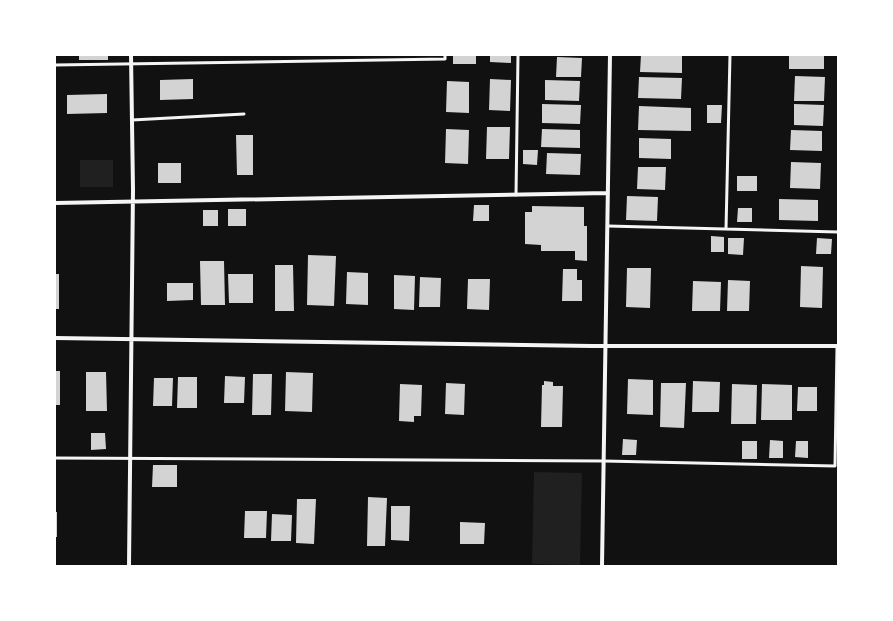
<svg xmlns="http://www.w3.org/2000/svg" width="893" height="621" font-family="Arial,sans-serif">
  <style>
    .green { fill: #202020 }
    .building { fill: #d3d3d3 }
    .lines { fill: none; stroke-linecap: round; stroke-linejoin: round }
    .service { stroke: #f5f5f5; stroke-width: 3 }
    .minor { stroke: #f5f5f5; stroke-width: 4 }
  </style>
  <rect width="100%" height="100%" fill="#111"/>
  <!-- green -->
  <path class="green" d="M80,160h33v27h-33z
    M534,472l48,1 -2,92 -48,-1z"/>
  <!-- building -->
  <path class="building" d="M79,55h29v5h-29z
    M453,55h23v9h-23z
    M490,55h21v8l-21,-1z
    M641,55l41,1v17l-42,-1z
    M789,55h35v14h-35z
    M557,57l25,1 -1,19h-25z
    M795,76l30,1 -1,24h-30z
    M639,77l43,1 -1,21 -43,-1z
    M193,79v20l-33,1v-20z
    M490,79l21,1 -1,31 -21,-1z
    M545,80l35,1 -1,20 -34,-1z
    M447,81l22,1v31l-23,-1z
    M107,94v19l-40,1v-19z
    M542,104l39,1 -1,19 -38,-1z
    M794,104l30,1 -1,21 -29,-1z
    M707,105h15l-1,18h-14z
    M639,106l52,2v23l-53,-1z
    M487,127h23l-1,32h-23z
    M446,129l23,1 -1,34 -23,-1z
    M542,129l38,1v18l-39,-1z
    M791,130l31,1v20l-32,-1z
    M236,135h17v40h-16z
    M639,138l32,1v20l-32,-1z
    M523,150h15l-1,15 -14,-1z
    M547,153l34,1 -1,21 -34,-1z
    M791,162l30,1 -1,26 -30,-1z
    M158,163h23v20h-23z
    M638,167h28l-1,23 -28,-1z
    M737,176h20v15h-20z
    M627,196l31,1 -1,24 -31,-1z
    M779,199l39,1v21l-39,-1z
    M474,205h15v16h-16z
    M532,206l52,1v19h3v35l-12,-1v-9h-34v-6l-16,-1v-32h7z
    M738,208h14v14h-15z
    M228,209h18v17h-18z
    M203,210h15v16h-15z
    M711,236l13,1v15h-13z
    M728,238h16l-1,17 -15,-1z
    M817,238l15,1 -1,15h-15z
    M308,255l28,1 -2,50 -27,-1z
    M200,261h24l1,44h-24z
    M275,265h18l1,46h-19z
    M801,266l22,1 -1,41 -22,-1z
    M627,268h24l-1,40 -24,-1z
    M563,269h14v11h5v21h-20z
    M347,272l21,1v32l-22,-1z
    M55,274h4v35h-4z
    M228,274h25v29h-24z
    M394,275l21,1 -1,34 -20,-1z
    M420,277l21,1 -1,29h-21z
    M468,279h22l-1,31 -22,-1z
    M728,280l22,1 -1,30h-22z
    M693,281l28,1 -1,29h-28z
    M167,283h26v17l-26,1z
    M55,371h5v34h-5z
    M86,372h20l1,39h-21z
    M286,372l27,1 -1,39 -27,-1z
    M253,374h19l-1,41h-19z
    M225,376l20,1 -1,26h-20z
    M178,377h19v31h-20z
    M154,378h19l-1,28h-19z
    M628,379l25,1v35l-26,-1z
    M544,381l9,1v4h10l-1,41h-21l1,-42h2z
    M693,381l27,1 -1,30h-27z
    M446,383l19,1 -1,31 -19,-1z
    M661,383h25l-2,45 -24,-1z
    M400,384l22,1 -1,31h-7v6l-15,-1z
    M732,384l25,1 -1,39h-25z
    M762,384l30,1v35h-31z
    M798,387h19v24h-20z
    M91,433h14l1,16 -15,1z
    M623,439l14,1 -1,15h-14z
    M770,440l13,1v17h-14z
    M742,441h15v18h-15z
    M796,441h12v17l-13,-1z
    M153,465h24v22h-25z
    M368,497l19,1 -2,48h-18z
    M297,499h19l-2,45 -18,-1z
    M391,506h19l-1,35 -18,-1z
    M245,511h22l-1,27h-22z
    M55,512h2v25h-2z
    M272,514l20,1 -1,26h-20z
    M460,522l25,1 -1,21h-24z"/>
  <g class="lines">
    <!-- service -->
    <path class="service" d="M55,65l390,-6v-4
      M132,120l112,-6
      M516,195l2,-140
      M608,226l230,6
      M726,229l4,-174
      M55,458l549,3 231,5 2,-119"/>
    <!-- minor -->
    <path class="minor" d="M55,203l553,-10
      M55,338l537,8h246
      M129,566l4,-376 -2,-135
      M602,566l8,-511"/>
  </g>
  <!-- border -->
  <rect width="893" height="621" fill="none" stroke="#ffffff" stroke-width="112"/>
</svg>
